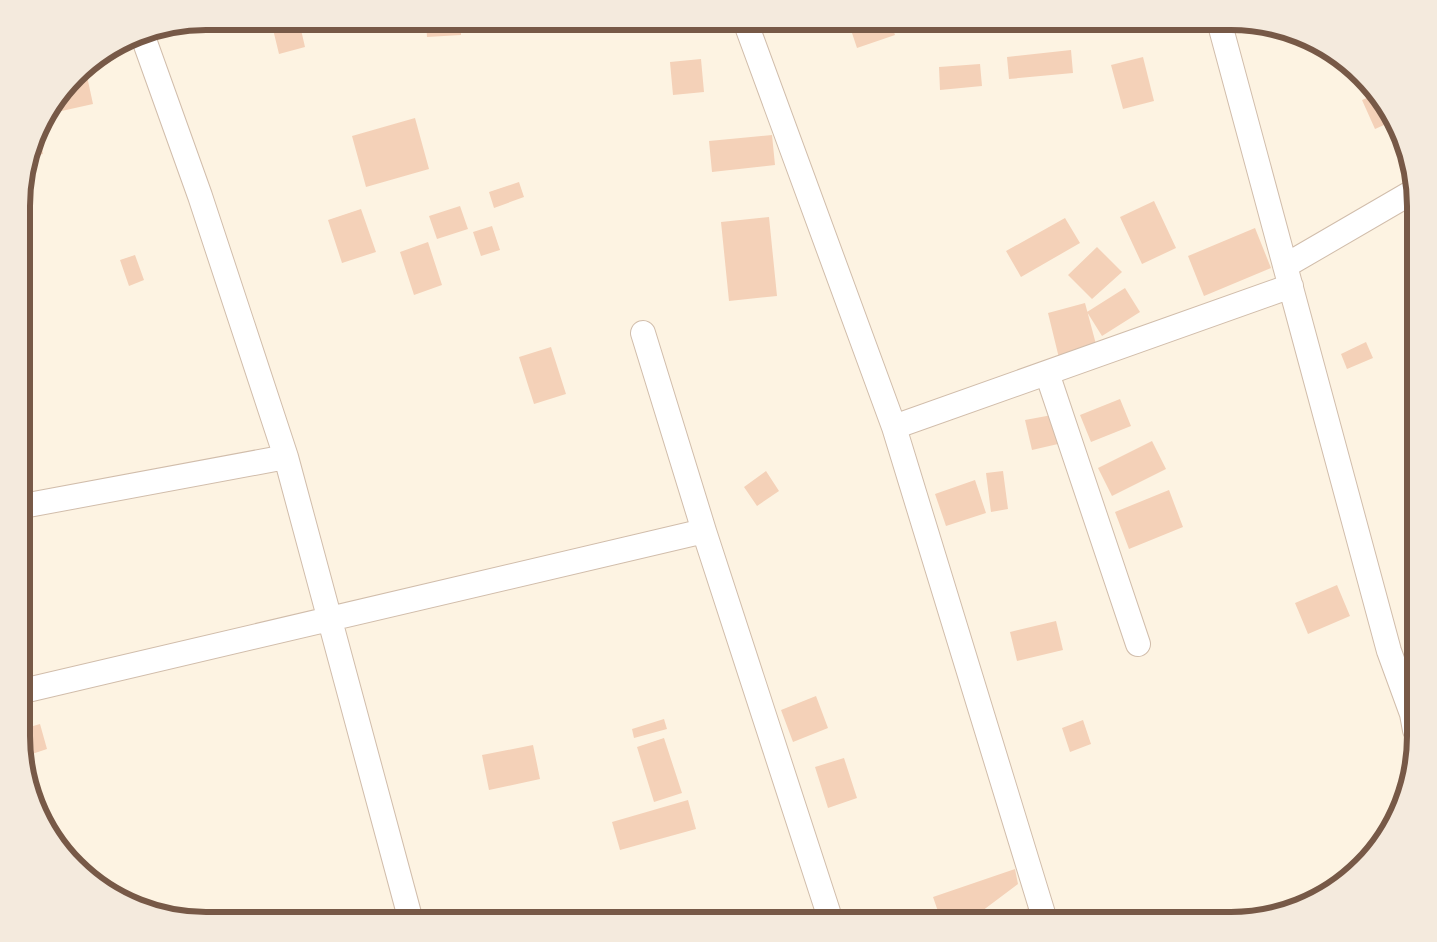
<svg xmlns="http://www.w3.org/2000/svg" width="1437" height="942" font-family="'PT Sans Narrow',sans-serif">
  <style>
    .building { fill: #f4d1b8 }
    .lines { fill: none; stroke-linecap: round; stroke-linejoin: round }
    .minor-casing { stroke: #d1bdab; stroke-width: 26 }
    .minor { stroke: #fff; stroke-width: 24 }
    .rim { fill: none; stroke: #775947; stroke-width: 6 }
  </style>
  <rect width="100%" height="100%" fill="#fdf3e2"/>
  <!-- building -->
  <path class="building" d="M271,21h28l6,26 -26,7z
    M426,21h35v14l-34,2z
    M848,21h42l5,14 -38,13z
    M1071,50l2,23 -64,6 -2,-22z
    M1143,57l11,44 -31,8 -12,-44z
    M701,59l3,33 -31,3 -3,-33z
    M980,64l2,22 -42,4 -1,-23z
    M85,67l8,37 -45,10 36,-47z
    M1374,95l17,19 2,7 -18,8 -13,-29z
    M415,118l14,51 -63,18 -14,-51z
    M39,131l4,23 -9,2 -1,-7z
    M772,135l3,30 -63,7 -3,-31z
    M519,182l5,15 -30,11 -5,-16z
    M1154,201l22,47 -34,16 -22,-47z
    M460,206l8,23 -31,10 -8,-23z
    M361,209l15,43 -34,11 -14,-43z
    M769,217l8,79 -48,5 -8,-79z
    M1065,218l15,25 -59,34 -15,-26z
    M492,226l8,24 -19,6 -8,-24z
    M1255,228l16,40 -67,28 -16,-40z
    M1415,229v19l-8,-14z
    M428,242l14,43 -28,10 -14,-43z
    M1097,247l25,25 -30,27 -24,-24z
    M135,255l9,25 -15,6 -9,-26z
    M1125,288l15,24 -38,24 -15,-24z
    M1085,303l12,45 -38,10 -11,-45z
    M1366,342l7,16 -26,11 -6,-15z
    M551,347l15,47 -32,10 -15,-47z
    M1120,399l11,27 -40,16 -11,-27z
    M1052,415l6,29 -26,6 -7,-30z
    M1152,441l14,28 -54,27 -14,-28z
    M766,471l13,20 -22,15 -13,-19z
    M1003,471l5,38 -17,3 -5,-39z
    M975,480l11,33 -40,13 -11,-32z
    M1169,490l14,37 -54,22 -14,-37z
    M1337,585l13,31 -42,18 -13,-31z
    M1056,621l7,29 -46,11 -7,-29z
    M816,696l12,32 -35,14 -12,-32z
    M664,719l3,10 -33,9 -2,-9z
    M1083,720l8,24 -21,8 -8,-24z
    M40,724l7,25 -24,8v-28z
    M664,738l18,55 -28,9 -17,-55z
    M533,745l7,34 -51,11 -7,-35z
    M844,758l13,40 -29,10 -13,-41z
    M688,800l8,29 -76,21 -8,-28z
    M1015,869l3,15 -48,36h-29l-8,-23z
    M1029,908l4,12h-32l-1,-2z
    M386,912l2,9h-51v-1z
    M318,916l2,5h-14z"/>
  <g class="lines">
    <defs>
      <path id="minor" d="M745,21l149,406 151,493
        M1219,21l170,630 23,63 3,16
        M142,34l58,162 86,261 125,464
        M1285,266l129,-75
        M643,333l61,198 127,390
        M1047,373l91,271
        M894,427l397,-141
        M23,506l263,-49
        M23,691l681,-160"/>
    </defs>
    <!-- minor casing -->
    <use href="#minor" class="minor-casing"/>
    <!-- minor -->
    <use href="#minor" class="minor"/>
  </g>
  <!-- crop -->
  <path d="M0 0H1437V942H0ZM206 30H1231A176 176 0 0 1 1407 206V736A176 176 0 0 1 1231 912H206A176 176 0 0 1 30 736V206A176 176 0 0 1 206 30Z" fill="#f4eadd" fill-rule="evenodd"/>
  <path class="rim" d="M206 30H1231A176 176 0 0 1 1407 206V736A176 176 0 0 1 1231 912H206A176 176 0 0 1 30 736V206A176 176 0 0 1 206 30Z"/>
</svg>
